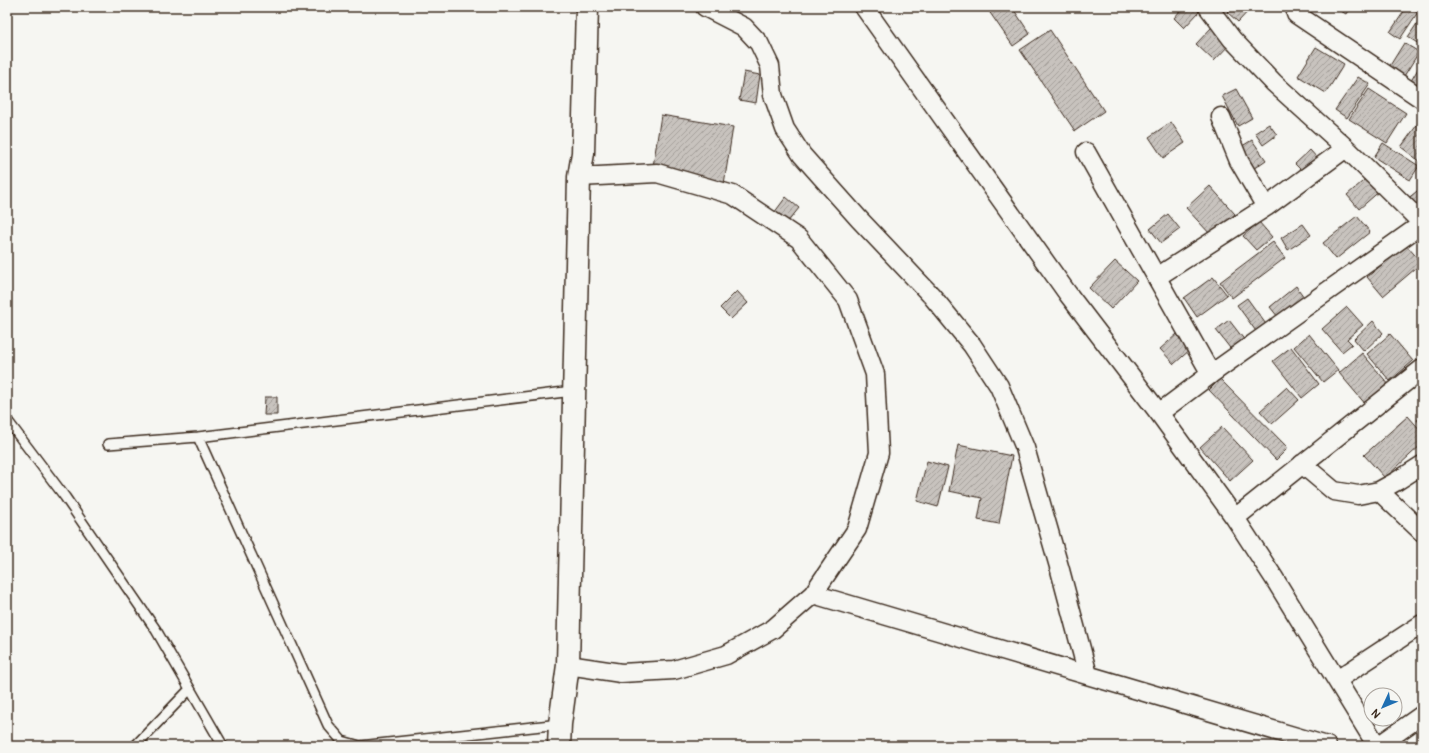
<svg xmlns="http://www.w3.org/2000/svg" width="1429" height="753" font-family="Pangolin,sans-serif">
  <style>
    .building { fill: url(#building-hatch); stroke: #3b2a1e }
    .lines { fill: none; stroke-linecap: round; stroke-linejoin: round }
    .lane-casing { stroke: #3b2a1e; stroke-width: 12 }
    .street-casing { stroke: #3b2a1e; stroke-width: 21 }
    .secondary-casing { stroke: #3b2a1e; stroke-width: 25 }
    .lane { stroke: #f6f6f2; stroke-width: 9 }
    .street { stroke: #f6f6f2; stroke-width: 18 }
    .secondary { stroke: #f6f6f2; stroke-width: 22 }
  </style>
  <defs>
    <pattern id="building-hatch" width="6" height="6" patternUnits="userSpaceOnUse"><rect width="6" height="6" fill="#c8c3be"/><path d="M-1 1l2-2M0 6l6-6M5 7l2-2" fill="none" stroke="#a49f9a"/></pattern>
  </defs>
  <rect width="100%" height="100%" fill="#f6f6f2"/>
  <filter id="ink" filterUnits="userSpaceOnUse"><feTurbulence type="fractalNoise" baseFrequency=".025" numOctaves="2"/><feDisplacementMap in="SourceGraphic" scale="8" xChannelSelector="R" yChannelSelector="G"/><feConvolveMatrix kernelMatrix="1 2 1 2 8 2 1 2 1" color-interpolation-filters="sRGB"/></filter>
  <g filter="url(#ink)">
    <!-- building -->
    <path class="building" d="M986,7h26l18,27 -17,12z
      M1176,7h18l5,5 -15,16 -10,-10 6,-7z
      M1232,7h20l-14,15 -11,-10z
      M1334,7h16l-4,7z
      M1407,7h5l6,5 -18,27 -10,-7z
      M1422,16v30l-14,-9z
      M1212,27l18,17 -16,17 -18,-17z
      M1050,30l54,81 -29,20 -55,-81z
      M1404,43l15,9 -18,29 -15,-9z
      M1316,47l28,17 -18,29 -28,-17z
      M1422,62v25l-3,6 -11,-7z
      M744,72l16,3 -4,28 -17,-3z
      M1358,77l12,7 -23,34 -12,-8z
      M1236,89l16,29 -14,8 -16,-30z
      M1369,89l37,24 -19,30 -38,-24z
      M661,115l72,12 -9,57 -72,-11z
      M1422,118v45l-21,-16z
      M1171,122l14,21 -22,15 -14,-21z
      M1269,124l8,11 -14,10 -8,-12z
      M1252,140l14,20 -13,9 -14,-21z
      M1383,143l36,23 -9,14 -36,-23z
      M1310,150l8,9 -14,14 -9,-9z
      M1370,175l12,14 -23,20 -12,-14z
      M1210,186l25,28 -24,21 -25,-27z
      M1422,187v30l-16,-17z
      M786,197l13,11 -12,15 -13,-10z
      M1168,214l12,15 -19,14 -11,-14z
      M1357,216l13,16 -34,27 -13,-16z
      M1259,222l13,15 -16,13 -13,-14z
      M1303,224l8,11 -23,15 -7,-12z
      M1273,242l12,16 -53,40 -12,-16z
      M1406,245l16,18 -39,33 -16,-19z
      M1115,261l22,20 -26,28 -22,-21z
      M1213,277l14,18 -30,22 -13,-19z
      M1296,286l8,11 -26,20 -8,-10z
      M737,291l11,12 -17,16 -11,-11z
      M1247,298l21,29 -10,7 -21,-29z
      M1347,307l16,18 -16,14 5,5 -10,8 -20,-23z
      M1229,320l17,22 -13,10 -17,-22z
      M1373,321l10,12 -19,18 -10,-12z
      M1177,334l14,15 -17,15 -14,-15z
      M1309,334l29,36 -15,12 -29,-35z
      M1390,334l23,27 -23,20 -23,-27z
      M1291,347l28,37 -17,14 -29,-37z
      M1362,353l28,33 -23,20 -28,-33z
      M1220,379l68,69 -12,12 -67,-70z
      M1287,387l12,13 -27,24 -12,-13z
      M265,397h12v18h-13z
      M1408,416l14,16v12l-37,34 -21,-23z
      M1422,416v10l-5,-6z
      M1222,427l31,33 -23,21 -30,-34z
      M958,445l54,11 -13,68 -21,-4 4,-22 -33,-7z
      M927,461l21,6 -10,40 -21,-6z"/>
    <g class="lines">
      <defs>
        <path id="lane" d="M7,420l58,77 91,133 67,116
          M198,437l130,288 14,16 18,5
          M108,444l90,-7 375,-46
          M135,746l55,-57
          M360,746l200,-22"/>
        <path id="street" d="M705,7l39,20 15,16 11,23 3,29 12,34 17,26 57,64 72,76 41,50 27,41 26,62 35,122 28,105
          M864,7l204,287 91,119 76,105 39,60 103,168
          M1208,7l24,32 42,44 72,65 76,75
          M1296,14l126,85
          M1221,117l18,44 27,46
          M1086,152l125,222
          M1157,277l109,-70 80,-59
          M1159,413l52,-39 211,-150
          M1302,464l32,27 24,4 21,-4 18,-10 25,-16
          M1379,491l43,41
          M1235,518l187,-149
          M813,594l514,152
          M568,665l53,8 53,-3 52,-15 47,-26 40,-35 44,-65 22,-76 -4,-79 -27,-74 -49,-61 -66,-44 -76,-22 -78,4
          M1337,680l85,-56
          M1378,746l44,-31"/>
        <path id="secondary" d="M559,746l1,-22 8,-59 11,-488 4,-24 4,-146"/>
      </defs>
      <!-- lane casing -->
      <use href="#lane" class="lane-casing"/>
      <!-- street casing -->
      <use href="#street" class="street-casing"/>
      <!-- secondary casing -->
      <use href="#secondary" class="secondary-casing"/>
      <!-- lane -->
      <use href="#lane" class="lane"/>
      <!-- street -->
      <use href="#street" class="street"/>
      <!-- secondary -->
      <use href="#secondary" class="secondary"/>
    </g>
  </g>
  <!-- margin -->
  <rect width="1429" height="753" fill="none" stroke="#f6f6f2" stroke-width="24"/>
  <rect x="12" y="12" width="1405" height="729" fill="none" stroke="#3b2a1e" stroke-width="1.5" filter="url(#ink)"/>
  <!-- north arrow -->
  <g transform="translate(1383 707) rotate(226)"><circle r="19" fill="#f6f6f2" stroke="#aba49d"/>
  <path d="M0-3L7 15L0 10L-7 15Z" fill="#1f6fb2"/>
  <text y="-6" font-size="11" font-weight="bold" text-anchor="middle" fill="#3b2a1e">N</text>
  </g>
</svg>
